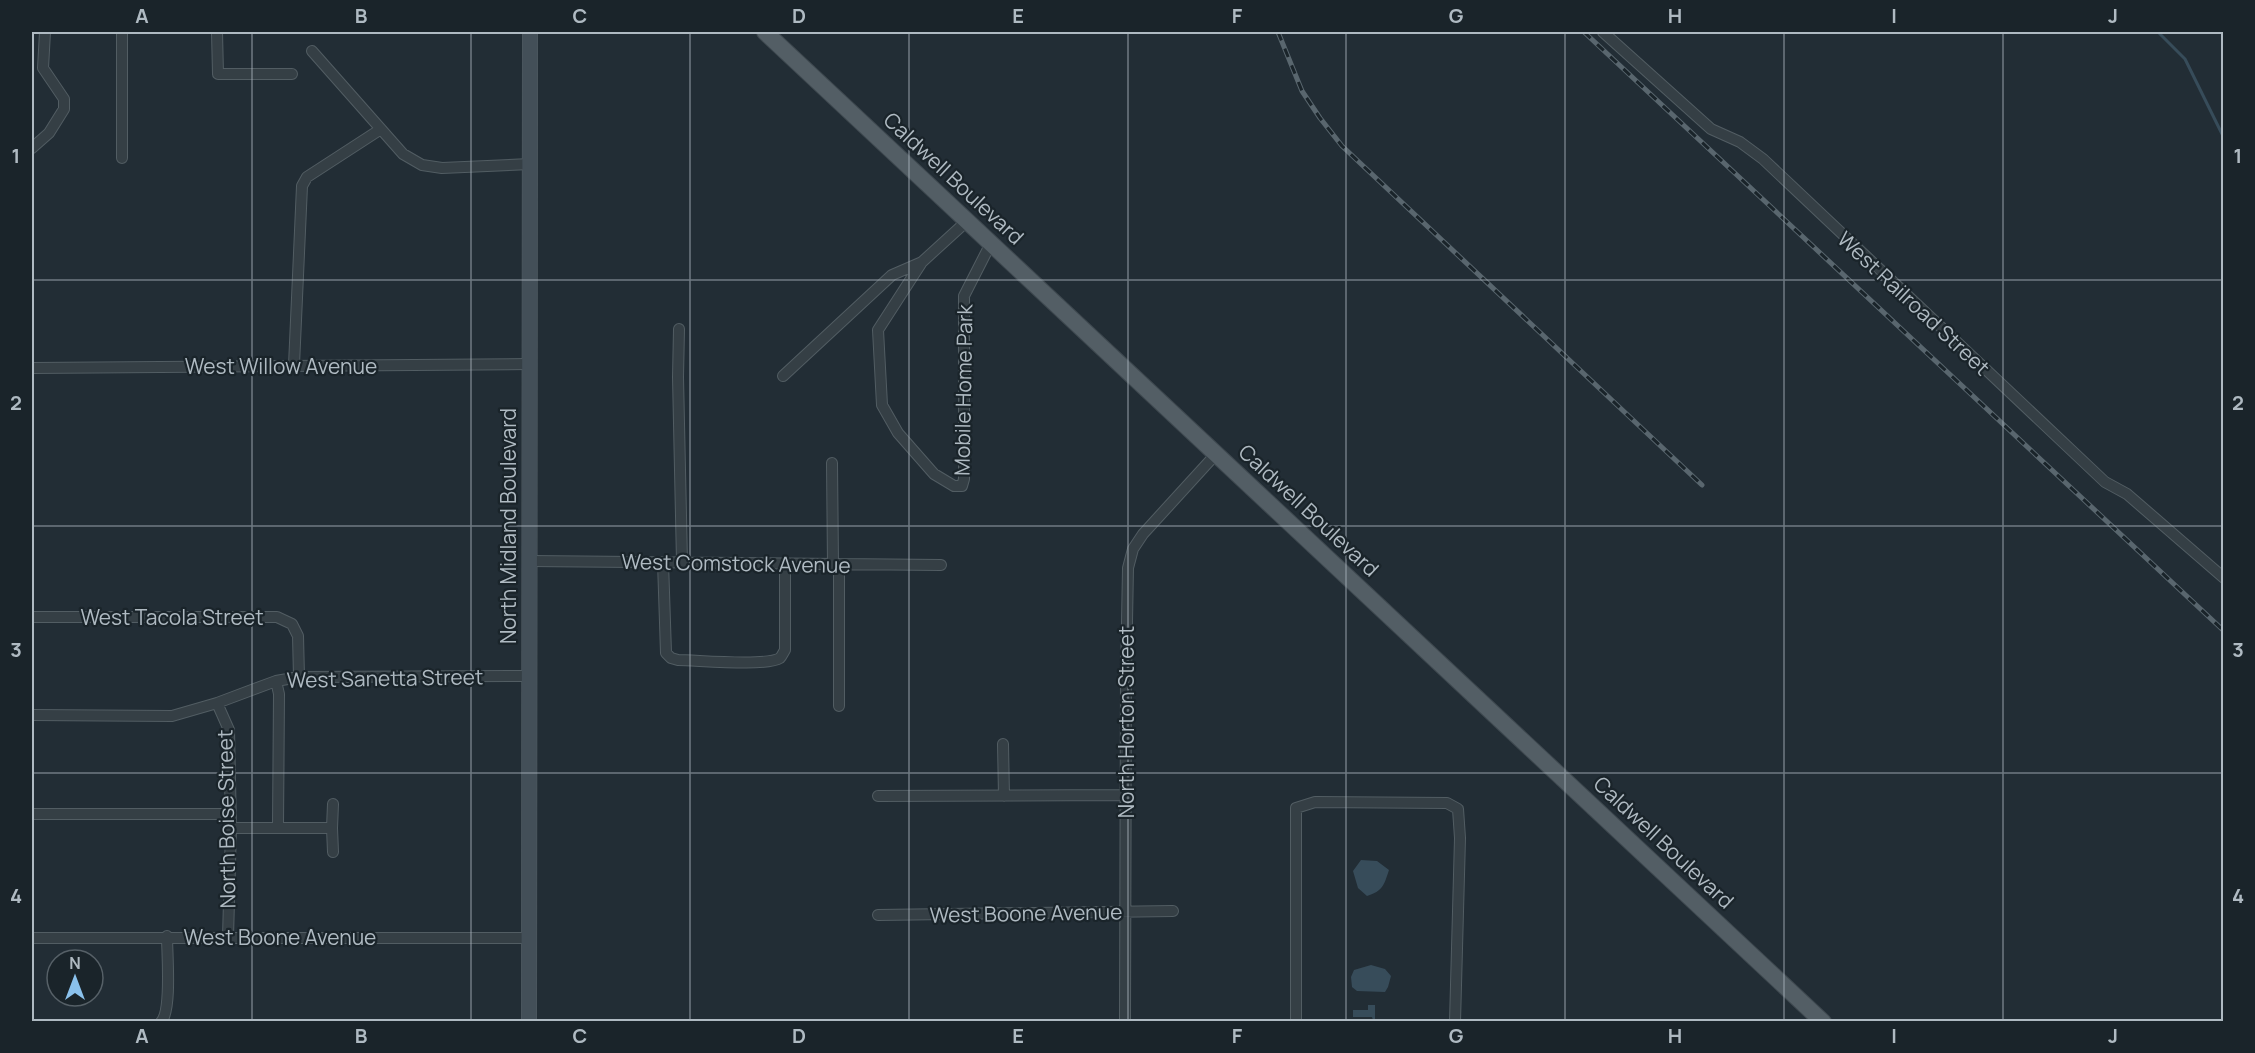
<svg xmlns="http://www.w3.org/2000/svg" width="2255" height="1053" font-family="Manrope,sans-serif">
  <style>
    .water { fill: #374c5a }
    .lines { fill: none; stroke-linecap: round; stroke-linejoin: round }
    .stream { stroke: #374c5a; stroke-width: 3 }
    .street-casing { stroke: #525d63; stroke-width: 12 }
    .secondary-casing { stroke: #525d63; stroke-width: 16 }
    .primary-casing { stroke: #3e484f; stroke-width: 18 }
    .street { stroke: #353f45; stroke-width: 10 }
    .secondary { stroke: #434f58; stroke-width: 15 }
    .primary { stroke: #535e65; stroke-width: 16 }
    .rail-casing { stroke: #59666e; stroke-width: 5 }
    .rail { stroke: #1a242a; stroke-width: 3; stroke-dasharray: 9; stroke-linecap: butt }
    .grid { fill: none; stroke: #afbac2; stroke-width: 1.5; stroke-opacity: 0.55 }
    .labels { text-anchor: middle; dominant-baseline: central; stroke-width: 4.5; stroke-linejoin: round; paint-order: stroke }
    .street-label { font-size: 21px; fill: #afbac2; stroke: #1a242a }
    .neatline { fill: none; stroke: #afbac2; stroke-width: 2 }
    .grid-label { font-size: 20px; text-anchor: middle; font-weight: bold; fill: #afbac2 }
  </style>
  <rect width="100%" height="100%" fill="#222d35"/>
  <!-- water -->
  <path class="water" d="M1361,860l16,1 12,9c-5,15 -6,21 -22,26l-9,-8 -5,-17z
    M1371,965l14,4 6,7 -3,11 -3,5 -28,-1 -5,-4 -1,-10 3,-7z
    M1368,1005h7v15h-2l-1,-3h-19v-7h15z"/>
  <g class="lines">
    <!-- stream -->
    <path class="stream" d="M2158,32l27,27 39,79"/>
    <defs>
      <path id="street" d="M217,32l1,42h74
        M1603,32l108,97 29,13 23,17 342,323 22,12 97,84
        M312,51l91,103 19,11 20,3 88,-4
        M32,148l17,-15 15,-24v-10l-21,-31 2,-36
        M122,158v-126
        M922,262l-44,68 4,75 16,28 36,41 20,12h8l2,-7v-183l27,-53
        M679,329l-1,48 4,185
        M294,365l8,-179 5,-9 74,-48
        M32,368l498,-4
        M783,376l109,-101 30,-13 45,-41
        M832,463l1,101
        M530,561l411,4
        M663,562l3,91 5,5 7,2c19,0 88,7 102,-2 2,-2 3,-5 5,-8v-87
        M839,564v142
        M32,617h245l15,7 6,12 1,41
        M276,681l3,13 -1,133
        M217,703l12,27 2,98 -3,109
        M32,715l140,1 45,-13 59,-22 23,-4 229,-1
        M1003,744l1,52
        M878,796l247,-1
        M32,814h198
        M231,828h101l1,24
        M332,828l1,-24
        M878,915l295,-4
        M32,938h497
        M161,1022c11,-11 6,-68 6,-86
        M1125,1022l1,-347 2,-107 5,-19 10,-15 73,-80
        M1296,1022v-214l19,-6 132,1 11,6 2,29 -5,184"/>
      <path id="secondary" d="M529,1022l1,-990"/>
      <path id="primary" d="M765,32l1058,990"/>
    </defs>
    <!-- street casing -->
    <use href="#street" class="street-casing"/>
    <!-- secondary casing -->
    <use href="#secondary" class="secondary-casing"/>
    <!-- primary casing -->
    <use href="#primary" class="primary-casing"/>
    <!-- street -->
    <use href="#street" class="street"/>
    <!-- secondary -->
    <use href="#secondary" class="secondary"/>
    <!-- primary -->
    <use href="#primary" class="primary"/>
    <defs>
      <path id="rail" d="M1278,32l24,59 18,27 22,28 360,339
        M1584,32l640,599"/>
    </defs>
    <!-- rail casing -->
    <use href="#rail" class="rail-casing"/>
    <!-- rail -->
    <use href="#rail" class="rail"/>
  </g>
  <!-- grid -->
  <path class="grid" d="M252,32v990M471,32v990M690,32v990M909,32v990M1128,32v990M1346,32v990M1565,32v990M1784,32v990M2003,32v990M32,280h2192M32,526h2192M32,773h2192"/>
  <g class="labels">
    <!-- street labels -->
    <g class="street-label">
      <text transform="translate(954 178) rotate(43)">Caldwell Boulevard</text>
      <text transform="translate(1914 303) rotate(43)">West Railroad Street</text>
      <text x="281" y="366">West Willow Avenue</text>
      <text transform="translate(963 390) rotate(-89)">Mobile Home Park</text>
      <text transform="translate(1309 510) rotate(43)">Caldwell Boulevard</text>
      <text transform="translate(508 526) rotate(-90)">North Midland Boulevard</text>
      <text transform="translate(736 563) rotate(1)">West Comstock Avenue</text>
      <text x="172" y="617">West Tacola Street</text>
      <text transform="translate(385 678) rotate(-1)">West Sanetta Street</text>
      <text transform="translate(1126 722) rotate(-90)">North Horton Street</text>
      <text transform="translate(226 819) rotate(-91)">North Boise Street</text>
      <text transform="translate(1664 842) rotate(43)">Caldwell Boulevard</text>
      <text transform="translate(1026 913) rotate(-1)">West Boone Avenue</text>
      <text x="280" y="937">West Boone Avenue</text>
    </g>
  </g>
  <!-- border -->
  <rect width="2255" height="1053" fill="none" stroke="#1a242a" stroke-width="66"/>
  <!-- north arrow -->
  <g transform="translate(75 978)"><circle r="28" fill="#1a242a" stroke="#566067" stroke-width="1.5"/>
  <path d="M0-4.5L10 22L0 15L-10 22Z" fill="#8ac1ec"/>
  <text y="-9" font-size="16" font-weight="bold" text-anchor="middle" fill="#afbac2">N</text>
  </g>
  <rect x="33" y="33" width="2189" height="987" class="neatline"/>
  <g class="grid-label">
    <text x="142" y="23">A</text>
    <text x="361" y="23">B</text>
    <text x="580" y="23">C</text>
    <text x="799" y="23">D</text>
    <text x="1018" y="23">E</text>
    <text x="1237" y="23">F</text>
    <text x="1456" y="23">G</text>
    <text x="1675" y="23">H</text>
    <text x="1894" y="23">I</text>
    <text x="2113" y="23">J</text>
    <text x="16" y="163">1</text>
    <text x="2238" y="163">1</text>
    <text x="16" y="410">2</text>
    <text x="2238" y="410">2</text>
    <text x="16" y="657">3</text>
    <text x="2238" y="657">3</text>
    <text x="16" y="903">4</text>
    <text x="2238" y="903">4</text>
    <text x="142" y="1043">A</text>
    <text x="361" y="1043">B</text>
    <text x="580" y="1043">C</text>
    <text x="799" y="1043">D</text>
    <text x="1018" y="1043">E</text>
    <text x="1237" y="1043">F</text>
    <text x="1456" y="1043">G</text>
    <text x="1675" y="1043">H</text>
    <text x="1894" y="1043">I</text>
    <text x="2113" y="1043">J</text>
  </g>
</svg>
